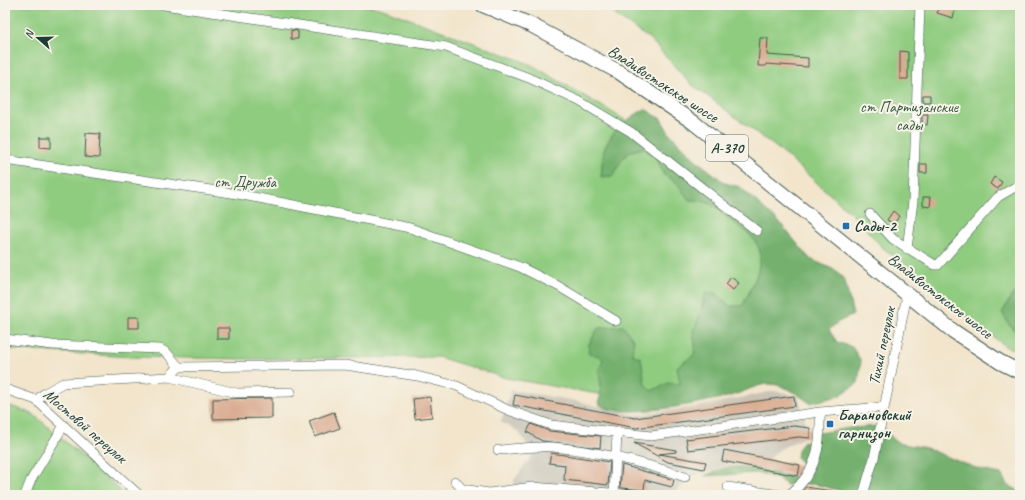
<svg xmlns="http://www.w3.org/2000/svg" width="1025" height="500" font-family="Caveat,sans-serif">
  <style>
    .industrial { fill: #c8c4b8 }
    .green { fill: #90cc80; stroke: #58845a }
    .forest { fill: #74b06e; stroke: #4a7651 }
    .building { fill: #d9aa90 }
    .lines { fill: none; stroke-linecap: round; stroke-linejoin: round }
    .minor-casing { stroke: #3f564b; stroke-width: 10 }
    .highway-casing { stroke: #3f564b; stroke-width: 16 }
    .minor { stroke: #fff; stroke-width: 9 }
    .highway { stroke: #fff; stroke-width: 14 }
    .poi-dot { fill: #1f6fb2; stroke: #f7f3e8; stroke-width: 1.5 }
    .labels { text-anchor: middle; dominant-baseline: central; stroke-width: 4; stroke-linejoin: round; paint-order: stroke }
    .shield { fill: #f7f3e8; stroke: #60746a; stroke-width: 1 }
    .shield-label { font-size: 15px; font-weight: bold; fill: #1f3d34 }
    .street-label { font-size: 16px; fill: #1f3d34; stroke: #f7f3e8 }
    .park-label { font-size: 16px; fill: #365a43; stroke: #f7f3e8 }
    .poi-label { font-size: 16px; font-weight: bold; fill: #1f3d34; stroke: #f7f3e8; text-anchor: start }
  </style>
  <rect width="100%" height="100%" fill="#f7f3e8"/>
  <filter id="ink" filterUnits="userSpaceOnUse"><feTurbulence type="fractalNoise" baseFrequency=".025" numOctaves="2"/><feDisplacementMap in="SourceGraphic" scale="8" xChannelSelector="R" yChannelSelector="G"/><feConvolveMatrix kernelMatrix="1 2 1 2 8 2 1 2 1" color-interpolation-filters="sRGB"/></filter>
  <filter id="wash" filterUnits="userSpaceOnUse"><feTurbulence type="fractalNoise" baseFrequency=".012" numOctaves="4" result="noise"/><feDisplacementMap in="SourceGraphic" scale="16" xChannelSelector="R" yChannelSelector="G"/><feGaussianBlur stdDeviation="0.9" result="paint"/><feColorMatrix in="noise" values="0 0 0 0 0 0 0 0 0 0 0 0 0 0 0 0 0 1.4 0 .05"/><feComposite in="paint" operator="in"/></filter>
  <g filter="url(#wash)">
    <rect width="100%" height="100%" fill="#f2e5cc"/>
    <!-- industrial -->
    <path class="industrial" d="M511,390l65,11 59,14 62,-8 77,-16 24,5 9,30 -4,12 -23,11 -12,11 -12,4h-20l-44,12 -16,15h-26l-6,4h-129l-1,-15 19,-26 -14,-22 -18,-10z"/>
    <!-- green -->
    <path class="green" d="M5,5h360l18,4 147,55 117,69 148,117 -39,116 -135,32 -115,-20 -68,-21 -194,2 -111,-2 -128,-8z
      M605,5h415v347l-15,-6 -46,-36 -35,-32 -42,-31 -31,-34 -70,-62 -90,-67 -41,-45 -32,-22z
      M5,404l28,10 78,67 13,14h-119z"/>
    <!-- forest -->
    <path class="forest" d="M645,109l16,10 8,14 27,27 29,23 15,4 40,36 30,36 27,12 8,10 8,34 -15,7 -9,8 8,12 15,5 9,14 -3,22 -19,13 -29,7c-11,-8 -25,-18 -39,-19 -14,-1 -30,10 -44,13 -25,5 -111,25 -129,6 5,-11 3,-21 0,-32l5,-11 -4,-4 -11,-3 1,-9 9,-16 25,-2 11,15 -2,13 9,4 4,26 6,7 17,-8 12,1 -3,-17 17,-12 1,-10 -2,-14c8,-13 8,-24 13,-39l10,1 14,13h12c8,-15 26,-47 14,-63 -6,-11 -18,-16 -27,-24 -16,-14 -19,-19 -40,-19l-12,-17 -14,-9 -5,-14 -14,-12c-21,4 -21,10 -31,28l-12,1c1,-8 1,-18 3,-26 5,-19 25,-33 41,-42z
      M1020,289v46l-10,-9 -8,-13 10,-18z
      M882,426c5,6 10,13 17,17 5,2 20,3 27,5 26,10 48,22 75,26l6,11 9,4 4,6h-164l-41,-11 -28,1 -9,-6 -19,-6 -55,3c9,-3 20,-9 30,-9 25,-2 49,12 74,11v-9l-11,-11 1,-8 6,-9 5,1 4,-8 37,-6z"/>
    <g id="blocks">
      <!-- building -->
      <path class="building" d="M939,6l16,4 -2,8 -16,-5z
        M291,30l7,1v8h-7z
        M760,38h8l-1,17 41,3v9l-42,-3v2h-8z
        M900,51l8,1v27h-8z
        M923,95h7v7h-7z
        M922,115h6l-1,10 -5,-1z
        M86,133l14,1 -1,24 -14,-1z
        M40,137h11v11l-11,-1z
        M920,164h7v9h-7z
        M994,177l8,5 -4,7 -8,-5z
        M923,197h8l-1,10 -7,-1z
        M893,211l6,5 -5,8 -7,-4z
        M731,277l8,6 -6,7 -7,-6z
        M128,317h11v11h-11z
        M217,328h12v11h-12z
        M515,395l120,23 159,-22 1,10 -159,22 -123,-23z
        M430,397l2,20 -17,2 -2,-20z
        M272,398v20l-59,1v-20z
        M334,412l6,16 -25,9 -6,-16z
        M531,424l18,7 52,5 -1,12 -58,-7 -15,-9z
        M794,426l16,2v10l-11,-1 -111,13 -2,-11z
        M634,443l42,7v2l-17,2 47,8 -2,7 -36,-7z
        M724,450l76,15 -2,11 -76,-15z
        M551,453l59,9 -2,23 -44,-5 1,-15 -16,-2z
        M622,465l52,15 -2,7 -27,-7 -1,10 -22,-2 -2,-1z
        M806,487l26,4v4h-33z"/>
    </g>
  </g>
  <g filter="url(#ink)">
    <use href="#blocks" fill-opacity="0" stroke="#3f564b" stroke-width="1"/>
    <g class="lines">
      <defs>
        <path id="minor" d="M164,5l282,42 83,31 50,23 52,31 126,99
          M5,160l233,34 172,34 110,39 38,19 58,35
          M870,214l23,25 42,26h3l60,-68 22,-13
          M907,249l6,-48 7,-196
          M5,339l47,6 108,4 7,4 12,14
          M169,377l68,16 54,-1
          M5,389l31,11 103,95
          M36,400l9,-7 18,-10 106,-6 10,-10 166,-2 72,11 40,10 51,24 43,15 100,11 169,-24 64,-5
          M498,450c18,-1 37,-4 55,-3 45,4 89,15 132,30
          M455,481l7,8 27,4 43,-6 104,8
          M728,487l52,8
          M25,495l6,-15 33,-55
          M614,495l3,-61
          M789,495c28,-22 32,-50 31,-83
          M863,495l11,-37 33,-163"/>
        <path id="highway" d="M483,5l48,20 88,47 74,50 260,209 47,31 20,10"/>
      </defs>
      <!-- minor casing -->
      <use href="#minor" class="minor-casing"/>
      <!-- highway casing -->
      <use href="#highway" class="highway-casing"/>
      <!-- minor -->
      <use href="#minor" class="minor"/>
      <!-- highway -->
      <use href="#highway" class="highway"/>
    </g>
  </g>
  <!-- markers -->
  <g class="poi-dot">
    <rect x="842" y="222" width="8" height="8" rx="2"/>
    <rect x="826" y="420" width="8" height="8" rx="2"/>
  </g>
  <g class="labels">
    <!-- shield labels -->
    <rect class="shield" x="706" y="135" width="42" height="26" rx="3"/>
    <g class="shield-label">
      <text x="727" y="148">А-370</text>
    </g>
    <!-- street labels -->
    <g class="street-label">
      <text transform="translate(663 84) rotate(33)">Владивостокское шоссе</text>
      <text transform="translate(940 296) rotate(38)">Владивостокское шоссе</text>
      <text transform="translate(882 346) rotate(-78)">Тихий переулок</text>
      <text transform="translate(85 426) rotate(41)">Мостовой переулок</text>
    </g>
    <!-- park labels -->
    <g class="park-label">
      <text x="909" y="107">ст Партизанские<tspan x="909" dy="18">сады</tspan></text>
      <text x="245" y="182">ст Дружба</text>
    </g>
    <!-- poi labels -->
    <g class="poi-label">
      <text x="854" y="226">Сады-2</text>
      <text x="838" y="415">Барановский<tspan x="838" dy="18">гарнизон</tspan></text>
    </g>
  </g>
  <!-- margin -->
  <rect width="1025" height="500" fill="none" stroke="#f7f3e8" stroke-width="20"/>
  <!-- north arrow -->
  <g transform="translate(38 38) rotate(290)" stroke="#f7f3e8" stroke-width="3" paint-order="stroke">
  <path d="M0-3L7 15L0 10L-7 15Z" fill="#1f3d34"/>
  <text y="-6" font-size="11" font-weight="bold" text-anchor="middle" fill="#1f3d34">N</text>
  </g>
</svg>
